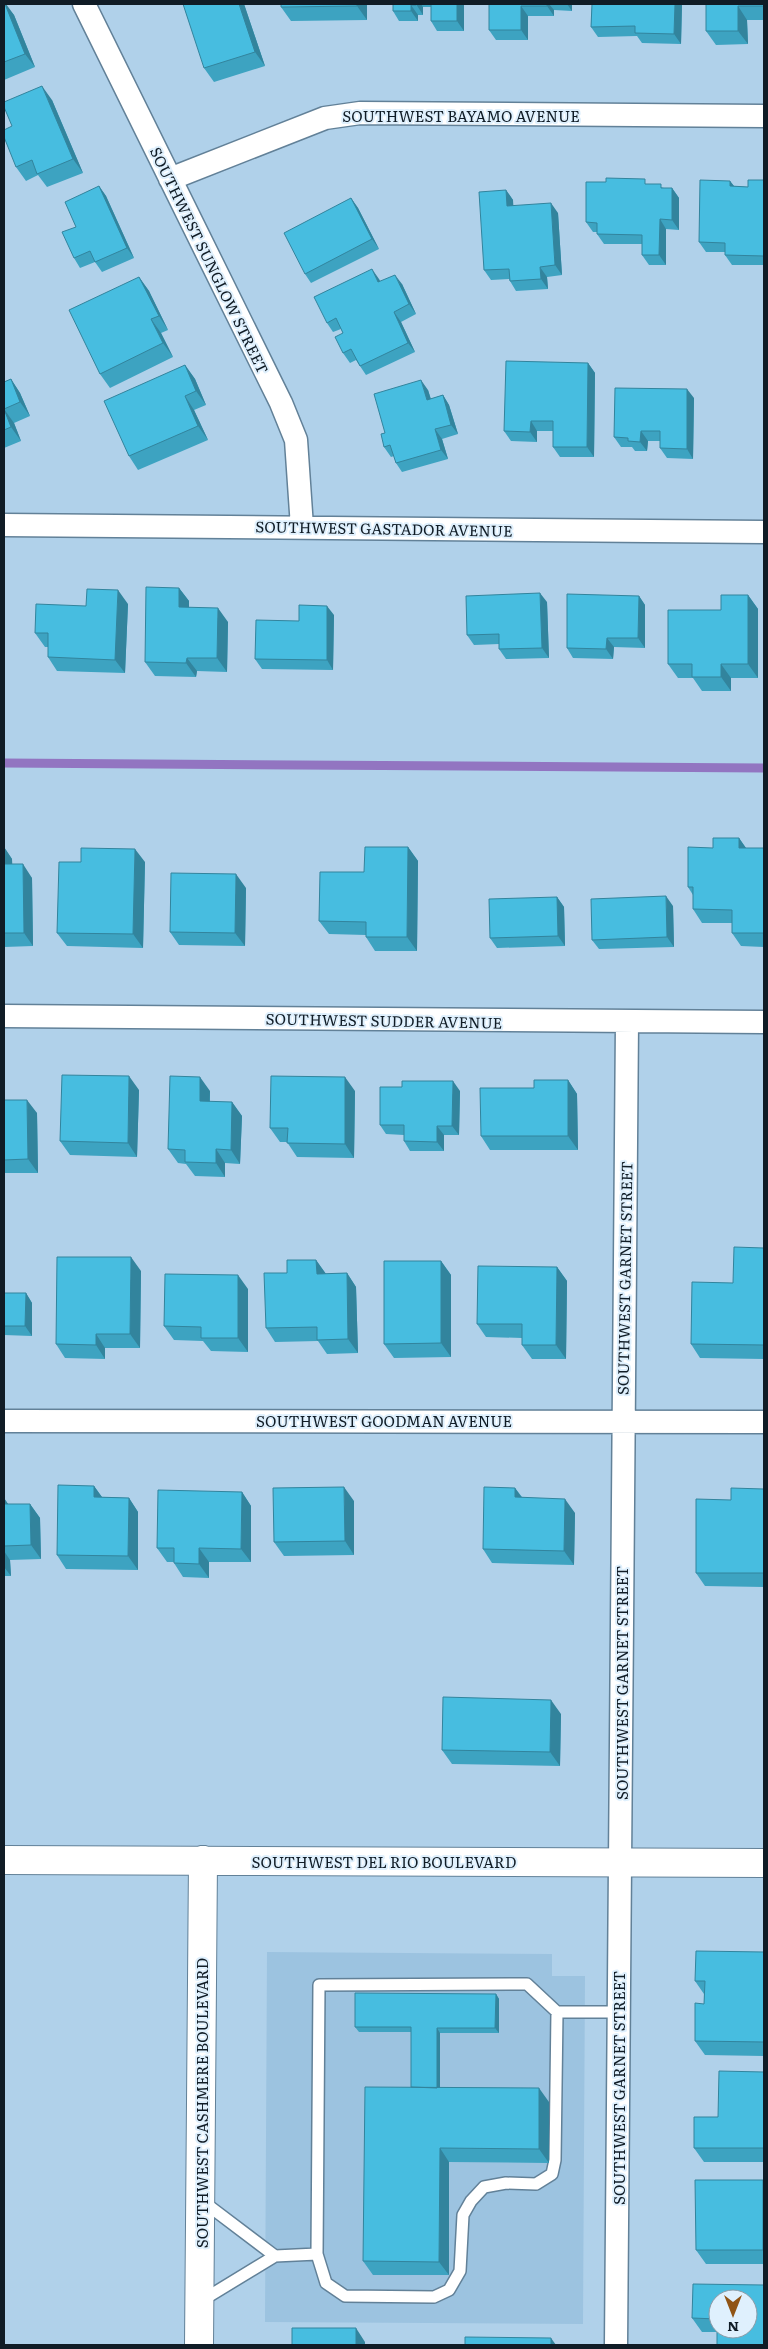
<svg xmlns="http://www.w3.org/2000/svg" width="768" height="2349" font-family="Literata,serif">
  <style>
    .built { fill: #9cc3e0 }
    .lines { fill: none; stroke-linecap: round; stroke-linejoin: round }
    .stream { stroke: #9275c1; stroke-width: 9 }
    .lane-casing { stroke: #628198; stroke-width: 14 }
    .street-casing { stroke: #628198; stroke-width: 25 }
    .secondary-casing { stroke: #628198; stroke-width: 30 }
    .lane { stroke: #fff; stroke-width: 11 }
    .street { stroke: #fff; stroke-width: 22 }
    .secondary { stroke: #fff; stroke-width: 28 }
    .wall { fill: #3da3c1 }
    .shaded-wall { fill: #32849d }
    .building { fill: #47bde0; stroke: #32849d; fill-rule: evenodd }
    .labels { text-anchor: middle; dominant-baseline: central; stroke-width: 4; stroke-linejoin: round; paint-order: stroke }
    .street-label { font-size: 15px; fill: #101c26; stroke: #dff0fd }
  </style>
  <rect width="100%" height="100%" fill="#b0d1ea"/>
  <!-- built -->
  <path class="built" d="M267,1952l285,2v22h33l-2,348 -318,-2z"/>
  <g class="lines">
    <!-- stream -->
    <path class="stream" d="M4,763l760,5"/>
    <defs>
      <path id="lane" d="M317,2254l2,-269 208,-1 30,28
        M275,2256l42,-2 9,29 19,13 89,1 15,-7 11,-19 3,-56 8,-14 13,-14 22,-4 30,1 16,-10 3,-14 2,-148h62
        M201,2301l74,-45 -74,-56"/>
      <path id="street" d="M84,4l197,399 15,37 6,87
        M170,179l155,-61 35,-5 404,3
        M4,525l760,7
        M4,1016l760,6
        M4,1421l760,1
        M616,2345l11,-1323"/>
      <path id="secondary" d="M4,1860l760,3
        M199,2345l4,-485"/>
    </defs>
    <!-- lane casing -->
    <use href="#lane" class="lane-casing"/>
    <!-- street casing -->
    <use href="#street" class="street-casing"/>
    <!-- secondary casing -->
    <use href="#secondary" class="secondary-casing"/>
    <!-- lane -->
    <use href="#lane" class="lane"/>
    <!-- street -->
    <use href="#street" class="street"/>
    <!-- secondary -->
    <use href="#secondary" class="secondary"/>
  </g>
  <!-- wall -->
  <path class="wall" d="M4,4l10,11 21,52 -31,13z
    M244,4l21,62 -51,16 -10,-14z
    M367,4v16l-76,1 -10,-14z
    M393,4h71v27h-27l-6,-10v-14h-8v8h-5v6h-19l-6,-10z
    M489,4h83v7l-18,-1v6h-26v24h-32l-7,-10z
    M592,4h90l-1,40 -39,-1 -5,-7 -39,1 -7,-10z
    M706,4h58v16h-17l1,24 -32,1 -10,-14z
    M52,100l31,73 -36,14 -9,-12 -12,6 -10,-14 -4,-41z
    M764,180v85h-32l-7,-10v-3h-19l-7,-10 31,-61 4,5 14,1z
    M649,184l15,4h8l7,10v32l-13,-1v36h-17l-7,-10v-11h-38l-7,-10v-2h-4l-7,-10z
    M99,186l7,10 28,62 -32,14 -7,-10 -15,6 -6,-10 2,-31z
    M506,190l7,10v6l45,7 4,62 -15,2 1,12 -32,2 -6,-10 -1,-2 -18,1 -7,-10z
    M351,198l7,10 21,41 -68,34 -6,-9z
    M139,277l10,14 19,39 -7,3 12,24 -63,31 -10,-14z
    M379,279l1,3 22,2 14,30 -15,8 14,30 -49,23 -10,-15 -6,3 -7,-10v-20l-2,-4 -8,3 -6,-9z
    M588,363l7,10 -1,84h-34l-7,-10v-16h-16v11l-26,-1 -7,-10z
    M185,365l10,14 11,26 -12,5 14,30 -70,30 -9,-14z
    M11,379l9,14 10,23 -16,7 7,18 -17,7v-66z
    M428,390l3,9 12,-4 6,10 9,29 -16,5 6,20 -46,13 -6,-9 -2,-7 -3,1 -7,-10 1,-14z
    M694,398l-1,61 -26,-1 -7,-10v-7h-12l-1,10h-12l-3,-4h-11l-7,-10z
    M179,588l10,13v6l39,15 -1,50 -30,-1 -1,6 -41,-1 -10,-14z
    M748,595l10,14v69h-27v13h-29l-9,-13h-15l-10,-14 53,-54z
    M639,596l6,9v43l-31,-1 -1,12 -40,-1 -6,-10z
    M547,602l2,56 -43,1 -7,-10v-5l-25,1 -7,-10z
    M128,604l-3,69 -68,-2 -9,-14v-10h-3l-10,-14 51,-27z
    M334,615l-1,55 -71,-1 -7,-10z
    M739,838l7,10h18v99l-23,-1 -9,-13v-10h-30l-9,-14v-14l-5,-8 25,-39z
    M4,847l8,12v5l20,14 1,68 -29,1z
    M408,847l10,14 -1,90h-42l-9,-14v-2l-37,-1 -10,-13z
    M145,862l-2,86 -76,-2 -10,-13z
    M246,888l-1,58 -66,-1 -9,-13z
    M557,897l7,10 1,39 -68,2 -7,-10z
    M673,906l1,41 -75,2 -7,-9z
    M568,1080l9,14 1,56h-88l-9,-14 53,-48z
    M139,1090l-2,67 -67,-2 -10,-14z
    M210,1091v11h22l10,14 -2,48 -15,-1v14l-30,-1 -9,-12 -8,-1 -10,-14z
    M355,1091l-1,67 -57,-1 -10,-15h-7l-10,-14z
    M460,1091l-1,44h-15v16h-34l-6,-10v-6l-18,-1 -6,-9z
    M4,1100l33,13 1,60h-34z
    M764,1248v111l-64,-1 -9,-14z
    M316,1260l10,14 21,-1 9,14 2,66 -31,1 -9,-13 -43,1 -9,-14 21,-55z
    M441,1261l10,14v82l-57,1 -10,-14z
    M557,1267l10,14 -1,78h-34l-10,-14v-7l-36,-1 -9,-13z
    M141,1271l-1,77h-35v11l-40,-1 -9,-14z
    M248,1289v63l-37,-1 -8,-10 -29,-1 -10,-14z
    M4,1293h22l6,10v33l-28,-1z
    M94,1486l8,11 27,1 9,14v58l-72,-1 -9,-14z
    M515,1488l7,9 53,16 -1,52 -82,-2 -9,-14z
    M764,1489v98l-59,-1 -9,-13z
    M242,1492l9,14v56h-42v16l-26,-1 -9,-14v-1h-7l-10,-14z
    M4,1498l4,6h22l10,14 1,41 -31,1 1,16h-7z
    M354,1501v54l-70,1 -10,-14z
    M561,1714l-1,52 -108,-2 -10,-14z
    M764,1952v104l-59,-1 -10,-14 9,-37v-10l-9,-13z
    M496,1994l3,5v34h-59v55l109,14v61l-100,-1v113h-76l-10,-14 48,-174v-55h-52l-4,-5z
    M764,2072v90h-60l-10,-14 24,-31z
    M764,2182v82h-58l-10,-14z
    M764,2285l-47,47h-15l-10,-14z"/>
  <!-- shaded-wall -->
  <path class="shaded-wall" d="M5,4h1l8,11 21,52 -10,-13z
    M239,4h5l21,62 -10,-14z
    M357,4h10v16l-10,-14z
    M416,4h5l2,3v8z
    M457,4h7v27l-7,-10z
    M547,4h2l5,6v6l-7,-10z
    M567,4h5v7z
    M675,4h7l-1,40 -7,-10z
    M411,5l7,10v6l-7,-10z
    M521,6l7,10v24l-7,-10z
    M738,6l9,14 1,24 -10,-13z
    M42,86l10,14 31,73 -10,-14z
    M730,181l7,9 -7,-4z
    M99,186l7,10 28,62 -7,-10z
    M672,188l7,10v32l-7,-10z
    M506,190l7,10 1,16 -7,-10z
    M351,198l7,10 21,41 -7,-10z
    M551,203l7,10 4,62 -7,-10z
    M660,219l6,10v36l-7,-10z
    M540,267l7,10 1,12 -7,-10z
    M372,269l7,10 6,13 -7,-10z
    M395,275l7,9 14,30 -7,-10z
    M139,277l10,14 19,39 -9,-14z
    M394,312l7,10 14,30 -7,-9z
    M151,319l10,14 12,24 -10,-14z
    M588,363l7,10 -1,84 -7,-10z
    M185,365l10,14 11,26 -10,-14z
    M11,379l9,14 10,23 -10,-14z
    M421,380l7,10 6,20 -7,-10z
    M687,389l7,9 -1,61 -6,-10z
    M443,395l6,10 9,29 -7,-9z
    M185,396l9,14 14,30 -10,-14z
    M4,409l10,14 7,18 -10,-14z
    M531,421l6,10v11l-7,-10z
    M435,429l7,10 6,20 -7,-9z
    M641,431l7,10 -1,10 -7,-9z
    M179,588l10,13v20l-10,-14z
    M118,590l10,14 -3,69 -10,-13z
    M540,593l7,9 2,56 -7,-10z
    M748,595l10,14v69l-10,-14z
    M639,596l6,9v43l-7,-10z
    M327,606l7,9 -1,55 -6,-10z
    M218,608l10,14 -1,50 -10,-14z
    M607,638l7,9 -1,12 -7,-10z
    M187,658l10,13 -1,6 -10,-14z
    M721,664l10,14v13l-10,-14z
    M739,838l9,13 -9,-3z
    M4,847l8,12 1,19 -9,-13z
    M408,847l10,14 -1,90 -10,-14z
    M135,849l10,13 -2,86 -10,-14z
    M23,864l9,14 1,68 -9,-13z
    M236,874l10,14 -1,58 -10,-13z
    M666,896l7,10 1,41 -7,-10z
    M557,897l7,10 1,39 -7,-10z
    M129,1076l10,14 -2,67 -9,-14z
    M200,1077l10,14 -1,24 -9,-14z
    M345,1077l10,14 -1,67 -9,-14z
    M568,1080l9,14 1,56 -10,-14z
    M453,1081l7,10 -1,44 -7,-9z
    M27,1100l10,13 1,60 -10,-14z
    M232,1102l10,14 -2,48 -9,-14z
    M437,1126l7,9v16l-7,-9z
    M216,1149l9,14v14l-9,-14z
    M131,1257l10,14 -1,77 -10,-14z
    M316,1260l10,14h-9z
    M441,1261l10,14v82l-10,-14z
    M557,1267l10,14 -1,78 -10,-14z
    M347,1273l9,14 2,66 -10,-14z
    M238,1275l10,14v63l-10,-14z
    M26,1293l6,10v33l-7,-10z
    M96,1334l9,14v11l-9,-14z
    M94,1486l10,14 -10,-3z
    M344,1487l10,14v54l-9,-14z
    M515,1488l10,14 -10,-5z
    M242,1492l9,14v56l-10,-13z
    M4,1498l8,12 -8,-4z
    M129,1498l9,14v58l-10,-14z
    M565,1499l10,14 -1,52 -10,-14z
    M30,1504l10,14 1,41 -10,-14z
    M199,1548l10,14v16l-10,-14z
    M4,1551l6,9 1,16 -7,-9z
    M551,1700l10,14 -1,52 -10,-14z
    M496,1994l3,5v34l-4,-5z
    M437,2028l3,5v68l-3,-5z
    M539,2088l10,14v61l-10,-14z
    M440,2148l9,14v113l-10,-13z
    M763,2180l1,2v69l-1,-1z
    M356,2328l9,14v3h-9z
    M551,2338l5,7h-5z"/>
  <!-- building -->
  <path class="building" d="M4,4h1l20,50 -21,8z
    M183,4h56l16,48 -51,16z
    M281,4h76v2l-76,1z
    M393,4h23v1h-5v6h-18z
    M431,4h26v17h-26z
    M489,4h58v2h-26v24h-32z
    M592,4h83l-1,30 -39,-1v-7l-44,1z
    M706,4h58v2h-26v25h-32z
    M42,86l31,73 -36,15 -5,-14 -16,7 -12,-30v-7l8,-4 -8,-19v-5z
    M606,178l39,1v5h16v4h11v32l-12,-1 -1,36h-17v-20l-45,-1v-11l-11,-1v-40h20z
    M700,180l30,1v5l18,1v-7h16v76l-39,-1v-12l-26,-1z
    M99,186l28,62 -32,14 -5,-11 -16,7 -12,-26 14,-5 -11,-25z
    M506,190l1,16 44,-3 4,62 -15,2 1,12 -31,2 -1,-12 -25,1 -5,-78z
    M351,198l21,41 -67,35 -21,-41z
    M372,269l6,13 17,-7 14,29 -15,8 14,31 -48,23 -9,-17 -8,4 -8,-16 8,-4 -7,-15 -9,5 -13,-26z
    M139,277l20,39 -8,3 12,24 -63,31 -31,-64z
    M506,361l82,2 -1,84h-34v-26h-22l-1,11 -26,-1z
    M185,365l11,26 -11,5 13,30 -69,30 -25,-55z
    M11,379l9,23 -16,7 7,18 -7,3v-48z
    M421,380l6,20 16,-5 8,30 -16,4 6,21 -45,13 -6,-18 -6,2 -3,-13 4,-1 -11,-39z
    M615,388l72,1v60l-27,-1v-17h-19l-1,11 -12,-1v-3l-14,-1z
    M146,587l33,1v19l39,1 -1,50h-30l-1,5 -41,-1z
    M87,589l31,1 -3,70 -67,-3v-24h-13l1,-29 50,2z
    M540,593l2,55 -43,1v-15l-32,1 -1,-39z
    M567,594l72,2 -1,42h-31l-1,11 -39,-1z
    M721,595h27v69h-27v13h-29v-13h-24v-54h53z
    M299,605l28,1v54l-72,-1 1,-39 43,1z
    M713,838h26v10h25v85h-32v-23l-39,-1v-22h-5v-40l25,1z
    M365,847h43l-1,90h-41v-15l-47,-1 1,-49h44z
    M81,848l54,1 -2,85 -76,-1 2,-71h22z
    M4,864h19l1,69h-20z
    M171,873l65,1 -1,59 -65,-1z
    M666,896l1,41 -75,3 -1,-41z
    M557,897l1,39 -68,2 -1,-39z
    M62,1075l67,1 -1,67 -68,-2z
    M170,1076l30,1v24l32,1 -1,48 -15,-1v14l-31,-1v-12l-17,-1z
    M271,1076l74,1v67l-58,-1 1,-15h-18z
    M534,1080h34v56h-87l-1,-48h54z
    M402,1081h51l-1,45h-15v16l-33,-1v-16h-24v-38h22z
    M4,1100h23l1,59 -24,1z
    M734,1247l30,1v97l-73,-1 1,-62 41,1z
    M57,1257h74l-1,77h-34v11l-40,-1z
    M287,1260h29l1,14 30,-1 1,66 -31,1v-13l-51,1 -2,-55h23z
    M384,1261h57v82l-57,1z
    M478,1266l79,1 -1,78h-34v-21h-45z
    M165,1274l73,1v63h-37v-11l-37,-1z
    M4,1293h22l-1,33h-21z
    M58,1485l36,1v11l35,1 -1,58 -71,-1z
    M344,1487l1,54 -71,1 -1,-54z
    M484,1487l31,1v9l50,2 -1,52 -81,-2z
    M731,1488l33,1v84h-68v-74l35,1z
    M158,1490l84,2 -1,57 -42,-1v16l-25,-1v-15h-17z
    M4,1504h26l1,41 -27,1z
    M443,1697l108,3 -1,52 -108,-2z
    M696,1951l68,1v90l-69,-1v-38l9,1 1,-23h-10z
    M355,1993l141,1 -1,34h-58v60l-26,-1v-60h-56z
    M719,2071l45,1v76h-70v-31h24z
    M365,2087l174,1v61l-99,-1 -1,114 -76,-1z
    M695,2180h68v70h-67z
    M693,2284l71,1v60h-47v-26l-25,-1zM718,2299h30v30h-30z
    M292,2328h64v17h-64z
    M465,2337l86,1v7h-86z"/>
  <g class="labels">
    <!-- street labels -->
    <g class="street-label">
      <text x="461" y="115">SOUTHWEST BAYAMO AVENUE</text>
      <text transform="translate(210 260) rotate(64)">SOUTHWEST SUNGLOW STREET</text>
      <text transform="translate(384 528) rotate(1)">SOUTHWEST GASTADOR AVENUE</text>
      <text transform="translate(384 1020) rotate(1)">SOUTHWEST SUDDER AVENUE</text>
      <text transform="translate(624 1278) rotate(-89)">SOUTHWEST GARNET STREET</text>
      <text x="384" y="1420">SOUTHWEST GOODMAN AVENUE</text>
      <text transform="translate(621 1683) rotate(-90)">SOUTHWEST GARNET STREET</text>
      <text x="384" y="1861">SOUTHWEST DEL RIO BOULEVARD</text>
      <text transform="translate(618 2088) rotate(-90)">SOUTHWEST GARNET STREET</text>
      <text transform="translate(201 2103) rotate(-90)">SOUTHWEST CASHMERE BOULEVARD</text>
    </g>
  </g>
  <!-- border -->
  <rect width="768" height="2349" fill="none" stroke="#101c26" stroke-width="10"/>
  <!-- north arrow -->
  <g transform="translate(733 2314) rotate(180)"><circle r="24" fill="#dff0fd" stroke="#8c9ba7"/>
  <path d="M0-4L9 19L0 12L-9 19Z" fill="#905415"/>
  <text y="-8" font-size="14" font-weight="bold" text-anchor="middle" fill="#101c26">N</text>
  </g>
</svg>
